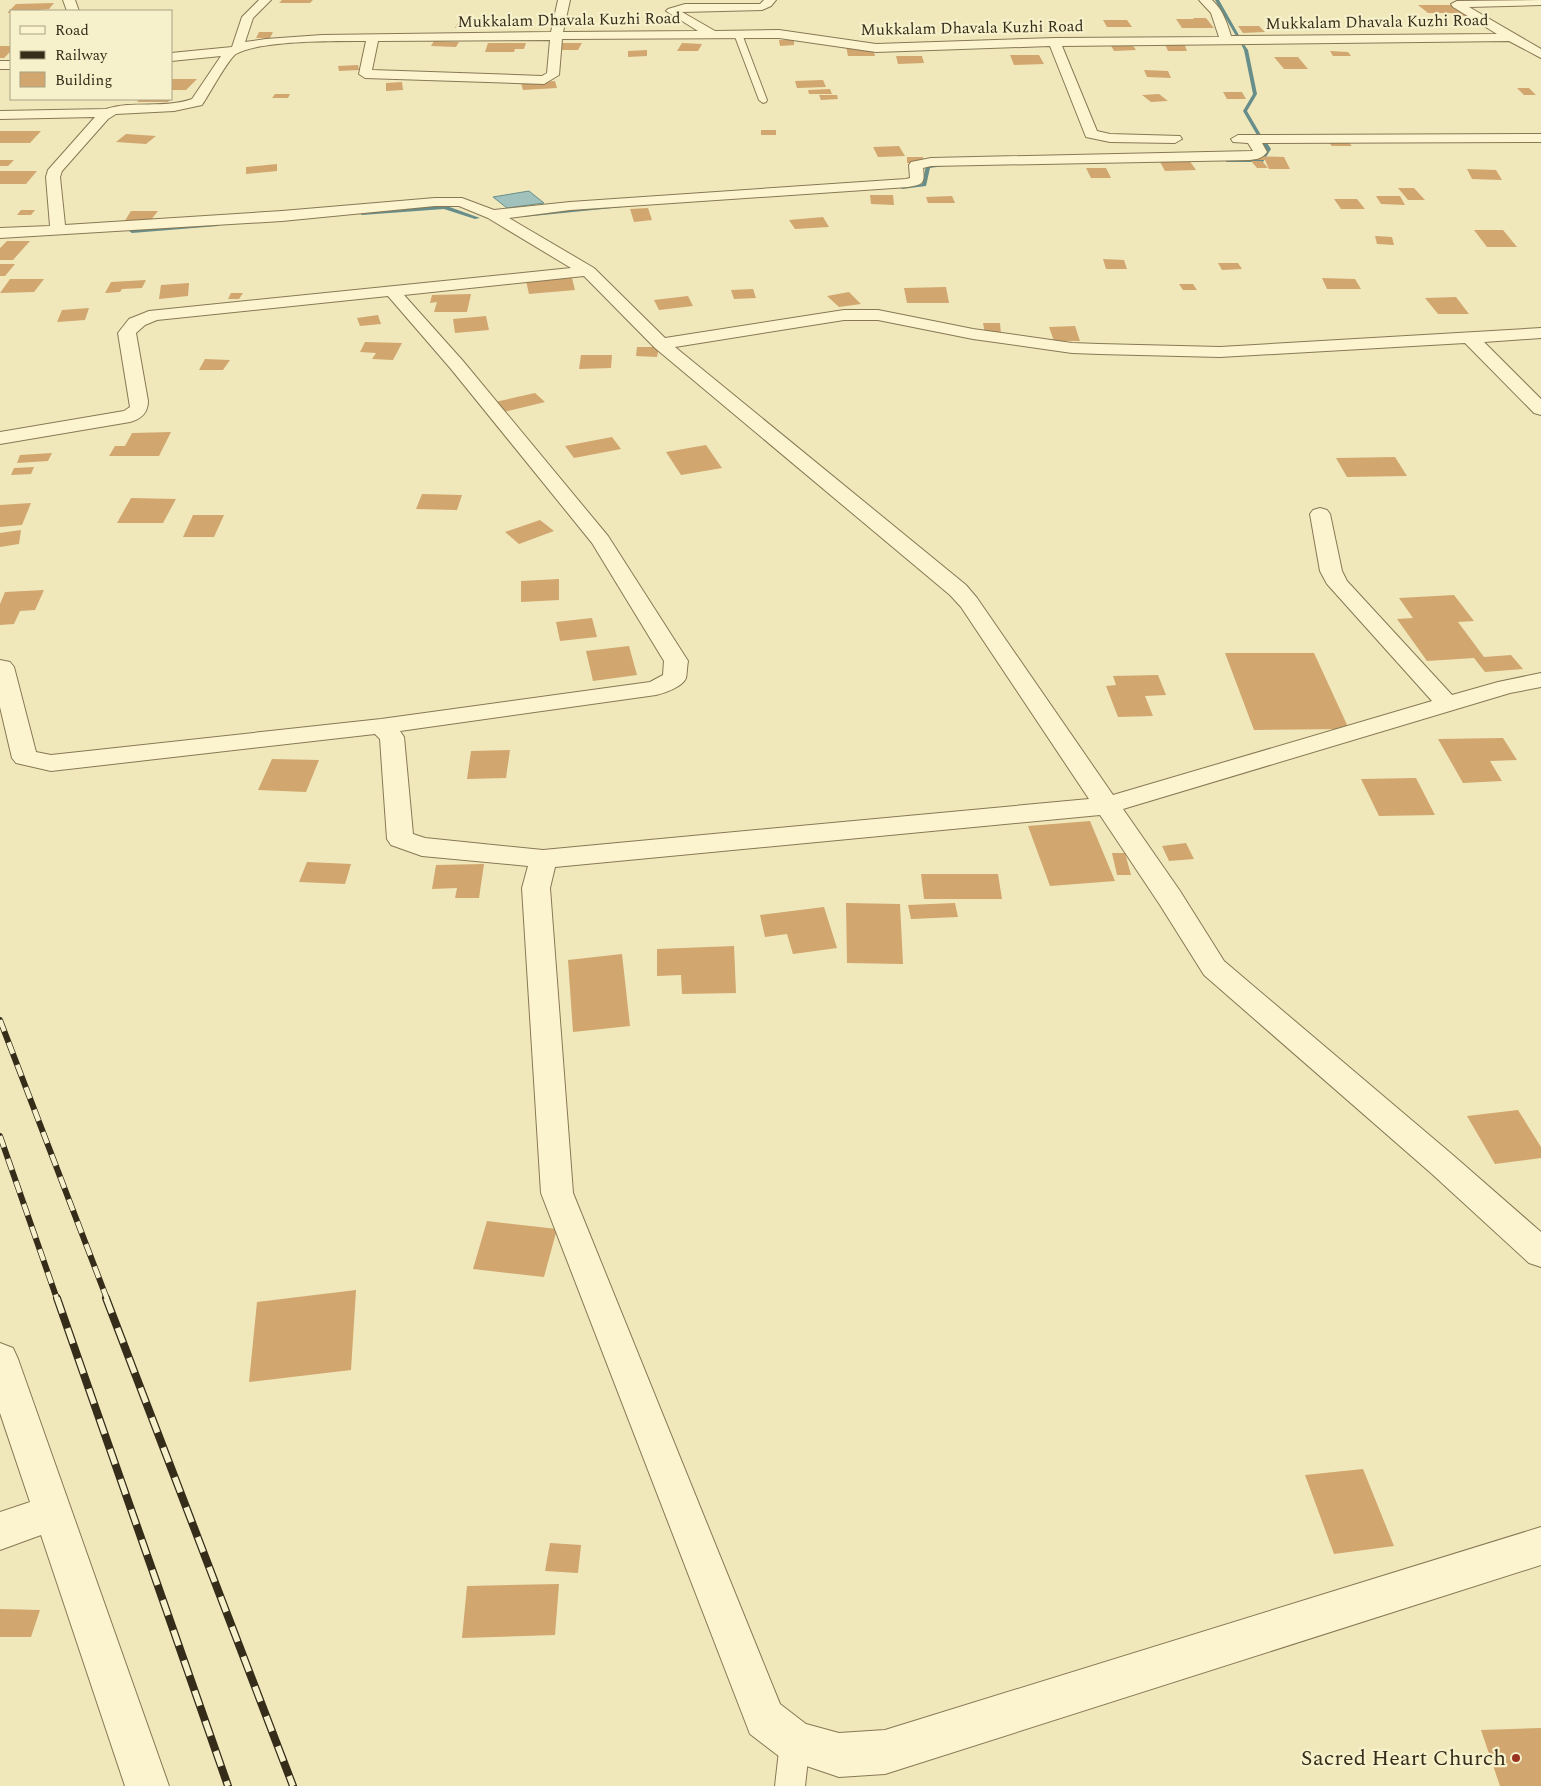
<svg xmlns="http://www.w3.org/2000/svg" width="1541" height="1786" font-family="Spectral,serif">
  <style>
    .water { fill: #a0c1bc; stroke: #678e8a }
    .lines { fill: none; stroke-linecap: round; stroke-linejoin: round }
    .stream { fill: #678e8a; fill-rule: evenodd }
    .building { fill: #d1a66f }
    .lane-casing { stroke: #887854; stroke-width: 2 }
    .street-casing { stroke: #887854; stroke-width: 2 }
    .lane { fill: #fbf4cf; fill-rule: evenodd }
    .street { fill: #fbf4cf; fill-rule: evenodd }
    .rail-far1-casing { stroke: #362c1a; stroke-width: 6 }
    .rail-casing { stroke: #362c1a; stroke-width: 8 }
    .rail-far1 { stroke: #f7f1cb; stroke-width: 4.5; stroke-dasharray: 12; stroke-linecap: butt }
    .rail { stroke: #f7f1cb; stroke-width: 5.5; stroke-dasharray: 16; stroke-linecap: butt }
    .poi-dot { fill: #9a3321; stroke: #f7f1cb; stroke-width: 2 }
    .labels { text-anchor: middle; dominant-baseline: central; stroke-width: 4.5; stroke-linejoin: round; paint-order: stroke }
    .far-street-label { font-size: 16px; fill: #362c1a; stroke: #f7f1cb }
    .near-poi-label { font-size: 22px; fill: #362c1a; stroke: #f7f1cb; text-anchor: end }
  </style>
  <rect width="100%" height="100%" fill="#f0e8bb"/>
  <!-- water -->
  <path class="water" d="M529,191l15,12 -37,5 -14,-11z"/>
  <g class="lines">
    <!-- stream -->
    <path class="stream" d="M1215,0h4l21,37 -4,-1z
      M1243,43l5,7 9,44 -10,17 14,24 -2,1 -2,-1 -14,-24 10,-17 -9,-44 -3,-6z
      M1263,143h4l4,6 -8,13h-36l-3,-2 3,-2 32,1 6,-10z
      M948,162l2,3 -20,3 -4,18 -24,3 -3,-2 23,-3 4,-18z
      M621,204l3,2 -1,1 -100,10 -3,-2 3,-2z
      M444,205l36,13 -5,1 -31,-10 -82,6 -3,-2 3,-2z
      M216,223l2,1v2l-86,7 -3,-2 3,-2z"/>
  </g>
  <!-- building -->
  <path class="building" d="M282,0h31l-3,3h-31z
    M54,3l-5,6 -42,4 9,-9z
    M1418,5h35l15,11h-13l-4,-3h-23z
    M1193,18h13l8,10h-32l-6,-9h18z
    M459,20h23l-4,8h-23z
    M1103,20h24l5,7h-25z
    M1238,26h21l6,6 -22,1z
    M259,32h14l-3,6h-14z
    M779,40h15v5l-14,1z
    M434,41l25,1 -3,5 -25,-1z
    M1164,42l20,1 3,8h-19z
    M488,43h38l-2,6h-9l-1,3h-29z
    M559,43h23l-4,7h-22z
    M682,43l20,1 -4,7h-21z
    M1131,43l5,7 -22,1 -4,-7z
    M0,46h11v5l-7,7h-4z
    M846,46h26l3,10h-27z
    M647,50v6l-19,1v-6z
    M1330,51l18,1 3,4h-18z
    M1010,55h29l5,9 -30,1z
    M896,56h26l2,7 -26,1z
    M1274,57h24l10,12h-24z
    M358,65l1,5 -20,1 -1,-5z
    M1144,70l24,1 3,7 -24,-1z
    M171,79h26l-11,11h-15z
    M823,80l3,7 -29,1 -2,-7z
    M555,81l2,7 -34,2 -2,-7z
    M402,82l1,8 -17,1v-8z
    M1517,88h12l7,7h-12z
    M830,89l2,5h-23l-1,-4z
    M1223,92h19l4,7h-19z
    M275,94h15l-2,4h-16z
    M1159,94l9,7 -17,1 -9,-7z
    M819,95h18l1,4 -17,1z
    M140,99h31l-3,3h-31z
    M761,130h15v5h-15z
    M0,131h41l-11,12h-30z
    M126,134l30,2 -10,8 -30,-2z
    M1325,139h20l7,7h-20z
    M899,146l6,10 -27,1 -5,-10z
    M1247,156l37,1 6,12h-21l-4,-9h-16z
    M907,157h16v6h-16z
    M0,160h14l-6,6h-8z
    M1159,160h30l7,10 -31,1z
    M1251,161h11l6,7h-11z
    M277,164v7l-31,3v-7z
    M1086,168h20l5,10h-20z
    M1467,169l29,1 6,10 -30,-1z
    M0,171h37l-11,13h-26z
    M1398,188h16l11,12h-17z
    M870,195h23l1,10 -23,-1z
    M952,196l3,7h-27l-2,-6z
    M1376,196h24l5,9 -24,-1z
    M1334,199h23l8,10h-24z
    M648,208l4,12 -18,2 -4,-13z
    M21,210h14l-4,5h-14z
    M131,211h27l-8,10 -26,1z
    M823,217l6,10 -34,2 -6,-9z
    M1474,230h29l14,17h-30z
    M1375,236l17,1 2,8 -17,-1z
    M7,241h23l-17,19h-13v-12z
    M1103,259l21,1 3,9h-21z
    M1218,263h20l4,6 -20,1z
    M0,264h15l-10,12h-5z
    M572,278l3,12 -46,4 -3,-13z
    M1322,278l33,1 6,10h-34z
    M10,279h34l-10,13 -34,1z
    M146,280l-4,8 -20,1 -2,3 -15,1 6,-11z
    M189,283l-1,13 -29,3 2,-14z
    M1179,284h14l4,6h-14z
    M946,287l3,16h-42l-3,-15z
    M753,289l3,9 -22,1 -3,-9z
    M849,292l12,12 -22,3 -12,-11z
    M231,293h12l-4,6h-11z
    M471,294l-4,18h-33l3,-10 -7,1 2,-8z
    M688,296l5,10 -34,4 -5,-10z
    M1456,297l13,17h-31l-13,-16z
    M89,308l-4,12 -28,2 5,-12z
    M378,315l3,9 -21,2 -3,-8z
    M486,316l3,14 -34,3 -2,-14z
    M983,323h17l1,11h-16z
    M1075,326l5,15h-26l-5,-14z
    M365,342l37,1 -9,17 -21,-1 4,-6 -16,-1z
    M637,347h22l-2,10 -21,-1z
    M581,355h31l-1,13 -32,1z
    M205,359l25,1 -7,10h-24z
    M535,393l10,9 -41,10 -9,-10z
    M171,432l-12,24h-50l6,-10h10l7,-13z
    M612,437l9,12 -47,9 -9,-12z
    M706,445l16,23 -41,7 -15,-23z
    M52,453l-4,8 -31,2 3,-8z
    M1395,457l12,19 -60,1 -11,-19z
    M34,467l-3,7 -20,1 3,-7z
    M422,494l40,1 -5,15 -41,-1z
    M131,498l45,1 -13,24h-46z
    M31,503l-9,22 -22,2v-22z
    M193,515h31l-10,22h-31z
    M540,520l14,11 -35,13 -14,-12z
    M21,530l-2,14 -19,3v-14z
    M559,579v21l-38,2v-21z
    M44,590l-9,20 -15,1 -6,13 -14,1v-21l5,-12z
    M1454,595l20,26 -16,1 26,35 27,-2 12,14 -38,3 -11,-14 -47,3 -30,-42 16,-1 -14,-20z
    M592,618l5,19 -37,4 -4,-19z
    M629,646l8,29 -44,6 -7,-30z
    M1225,653h89l35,76 -95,1z
    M1158,675l8,20 -21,1 8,20 -35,1 -12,-31 10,-1 -3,-9z
    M1503,738l14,22 -27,1 12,20 -39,2 -25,-44z
    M510,750l-4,28 -39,1 4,-28z
    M272,759l47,1 -13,32 -48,-2z
    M1416,778l19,37 -56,1 -18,-37z
    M1090,821l25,60 -65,5 -22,-60z
    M1186,843l8,16 -25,2 -7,-15z
    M1112,853h13l6,22h-14z
    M307,862l44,2 -6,20 -46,-2z
    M484,864l-5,34h-24l2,-10 -25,1 4,-24z
    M921,874h77l4,25h-78z
    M846,903l54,1 3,60 -56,-1z
    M955,903l3,14 -47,2 -3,-14z
    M824,907l13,41 -44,6 -6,-20 -22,3 -5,-22z
    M734,946l2,47 -54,1 -1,-19 -24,1v-27z
    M622,954l8,72 -57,6 -5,-72z
    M1518,1110l23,37v11l-46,6 -28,-48z
    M487,1221l70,8 -13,48 -71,-8z
    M356,1290l-5,80 -102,12 8,-80z
    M1363,1469l31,77 -60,8 -29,-79z
    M550,1543l31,2 -3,28 -33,-2z
    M559,1584l-4,51 -93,3 5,-52z
    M0,1609l40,1 -9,27h-31z
    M1541,1728v58h-41l-19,-56z"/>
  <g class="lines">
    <defs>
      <path id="lane" d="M735,32l7,2 25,66 -1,2 -3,1 -4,-3 -25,-66z
        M795,1727l10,5 5,10 -5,44h-30l5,-44 5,-10z"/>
      <path id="street" d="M63,0h12l4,11h-12z
        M259,0h12l-18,18 -8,24 21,-3 56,-4 229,-3 7,-32h12l-7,32 135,-1 -32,-20 2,-2 17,-5h75l4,-4h12l-5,6 -9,4 -80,2 33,19 64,-1 97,14 179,-6 164,-1 -8,-24 -12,-13h13c11,10 15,23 19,36l266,-2 -44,-27 -2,-3 6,-3 84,-1v5l-72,2 72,42v9l-32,-17 -447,5 35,85 13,3 70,2 2,3 -7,4 -65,-1 -24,-5 -36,-91 -174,6 -97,-14 -217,1 -3,36 -15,9 -179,-6 -6,-4 7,-33c-29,0 -106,-1 -130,13 -8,5 -27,41 -34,51l-28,6 -58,3 -8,5 -46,52 -2,6 5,48 217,-14 153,-13h27l32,12 76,-8 336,-23 4,-1 -1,-13 2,-3 20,-4 322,-7 -5,-8 -15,-1 -2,-3 7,-4 303,-1v8l-279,1 5,9c-5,7 -10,7 -18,8l-318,6 -8,2c2,16 0,16 -15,19l-338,23 -61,8 85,50 71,70 179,-28h34l95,19 99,14 27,1 121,3 321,-19v10l-57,4 57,57v16l-7,-2 -69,-70 -245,14 -121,-3 -27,-1 -99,-14 -95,-19h-34l-169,27 291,238 11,13 136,197 319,-94 -105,-117 -7,-13 -10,-57 3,-4 7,-2 7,2 3,4 12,57 5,10 105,114 46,-13 43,-9v14l-31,6 -387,116 57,82 44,70 230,195 87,76v35l-12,-4 -97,-89 -228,-199 -44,-70 -60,-90 -545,52 -5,21 23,305 207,511 26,20 33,9 46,-3 656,-203v38l-656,209 -46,3 -59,-20 -30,-23 -209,-541 -19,-305 6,-22 -106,-10 -31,-11 -4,-6 -7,-100 -5,-5 -324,37 -35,-8 -4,-5 -12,-51v-47l10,2 4,5 22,85 15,3 330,-36 269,-37 13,-7 1,-14 -72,-118 -141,-174 -63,-73 -231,24 -12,5 -9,8 12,68c0,12 -7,18 -18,21l-130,22v-12l124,-21 6,-4 -12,-74 11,-14 20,-8 422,-43 -83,-50 -29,-12h-24l-153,15 -282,17v-10l50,-2 -4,-49 2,-7 47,-53 -95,2v-8l106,-2c28,-9 58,0 86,-10l29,-43 -50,5v-8l61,-6 10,-30zM550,40l-3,33 -5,3 -170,-6 6,-29zM584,276l71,72 295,247 11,12 128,192 -546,51 -118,-12 -12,-4 -9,-97 -4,-6 256,-36c9,-2 26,-8 30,-17 1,-5 1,-12 2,-17l-80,-125 -145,-175 -59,-66z
        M0,61h11v8h-11z
        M0,1343l13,5 5,11 151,427h-44l-84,-251 -41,15v-38l30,-10 -30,-89z"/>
    </defs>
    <!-- lane casing -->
    <use href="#lane" class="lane-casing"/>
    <!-- street casing -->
    <use href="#street" class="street-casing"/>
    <!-- lane -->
    <use href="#lane" class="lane"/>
    <!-- street -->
    <use href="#street" class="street"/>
    <defs>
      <path id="rail-far1" d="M0,1020l107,279
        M0,1136l57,163"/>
      <path id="rail" d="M57,1298l171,488
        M106,1298l187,488"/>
    </defs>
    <!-- rail-far1 casing -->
    <use href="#rail-far1" class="rail-far1-casing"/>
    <!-- rail casing -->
    <use href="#rail" class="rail-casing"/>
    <!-- rail-far1 -->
    <use href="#rail-far1" class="rail-far1"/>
    <!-- rail -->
    <use href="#rail" class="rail"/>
  </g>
  <!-- markers -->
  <circle class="poi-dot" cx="1516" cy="1758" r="5"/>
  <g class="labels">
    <!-- far-street labels -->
    <g class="far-street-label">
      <text transform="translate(569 20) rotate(-1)">Mukkalam Dhavala Kuzhi Road</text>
      <text transform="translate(1377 22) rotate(-1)">Mukkalam Dhavala Kuzhi Road</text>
      <text transform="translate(972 28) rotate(-1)">Mukkalam Dhavala Kuzhi Road</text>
    </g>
    <!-- near-poi labels -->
    <g class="near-poi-label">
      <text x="1506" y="1758">Sacred Heart Church</text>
    </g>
  </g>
  <!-- legend -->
  <rect x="10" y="10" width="162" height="90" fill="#f7f1cb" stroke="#aaa284"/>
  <rect x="20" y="26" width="25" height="8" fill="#fbf4cf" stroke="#aaa284"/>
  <text x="55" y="35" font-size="15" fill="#362c1a">Road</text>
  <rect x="20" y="51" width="25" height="8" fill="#362c1a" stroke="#aaa284"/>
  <text x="55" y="60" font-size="15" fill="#362c1a">Railway</text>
  <rect x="20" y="72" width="25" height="15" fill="#d1a66f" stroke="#aaa284"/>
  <text x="55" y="85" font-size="15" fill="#362c1a">Building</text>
</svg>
